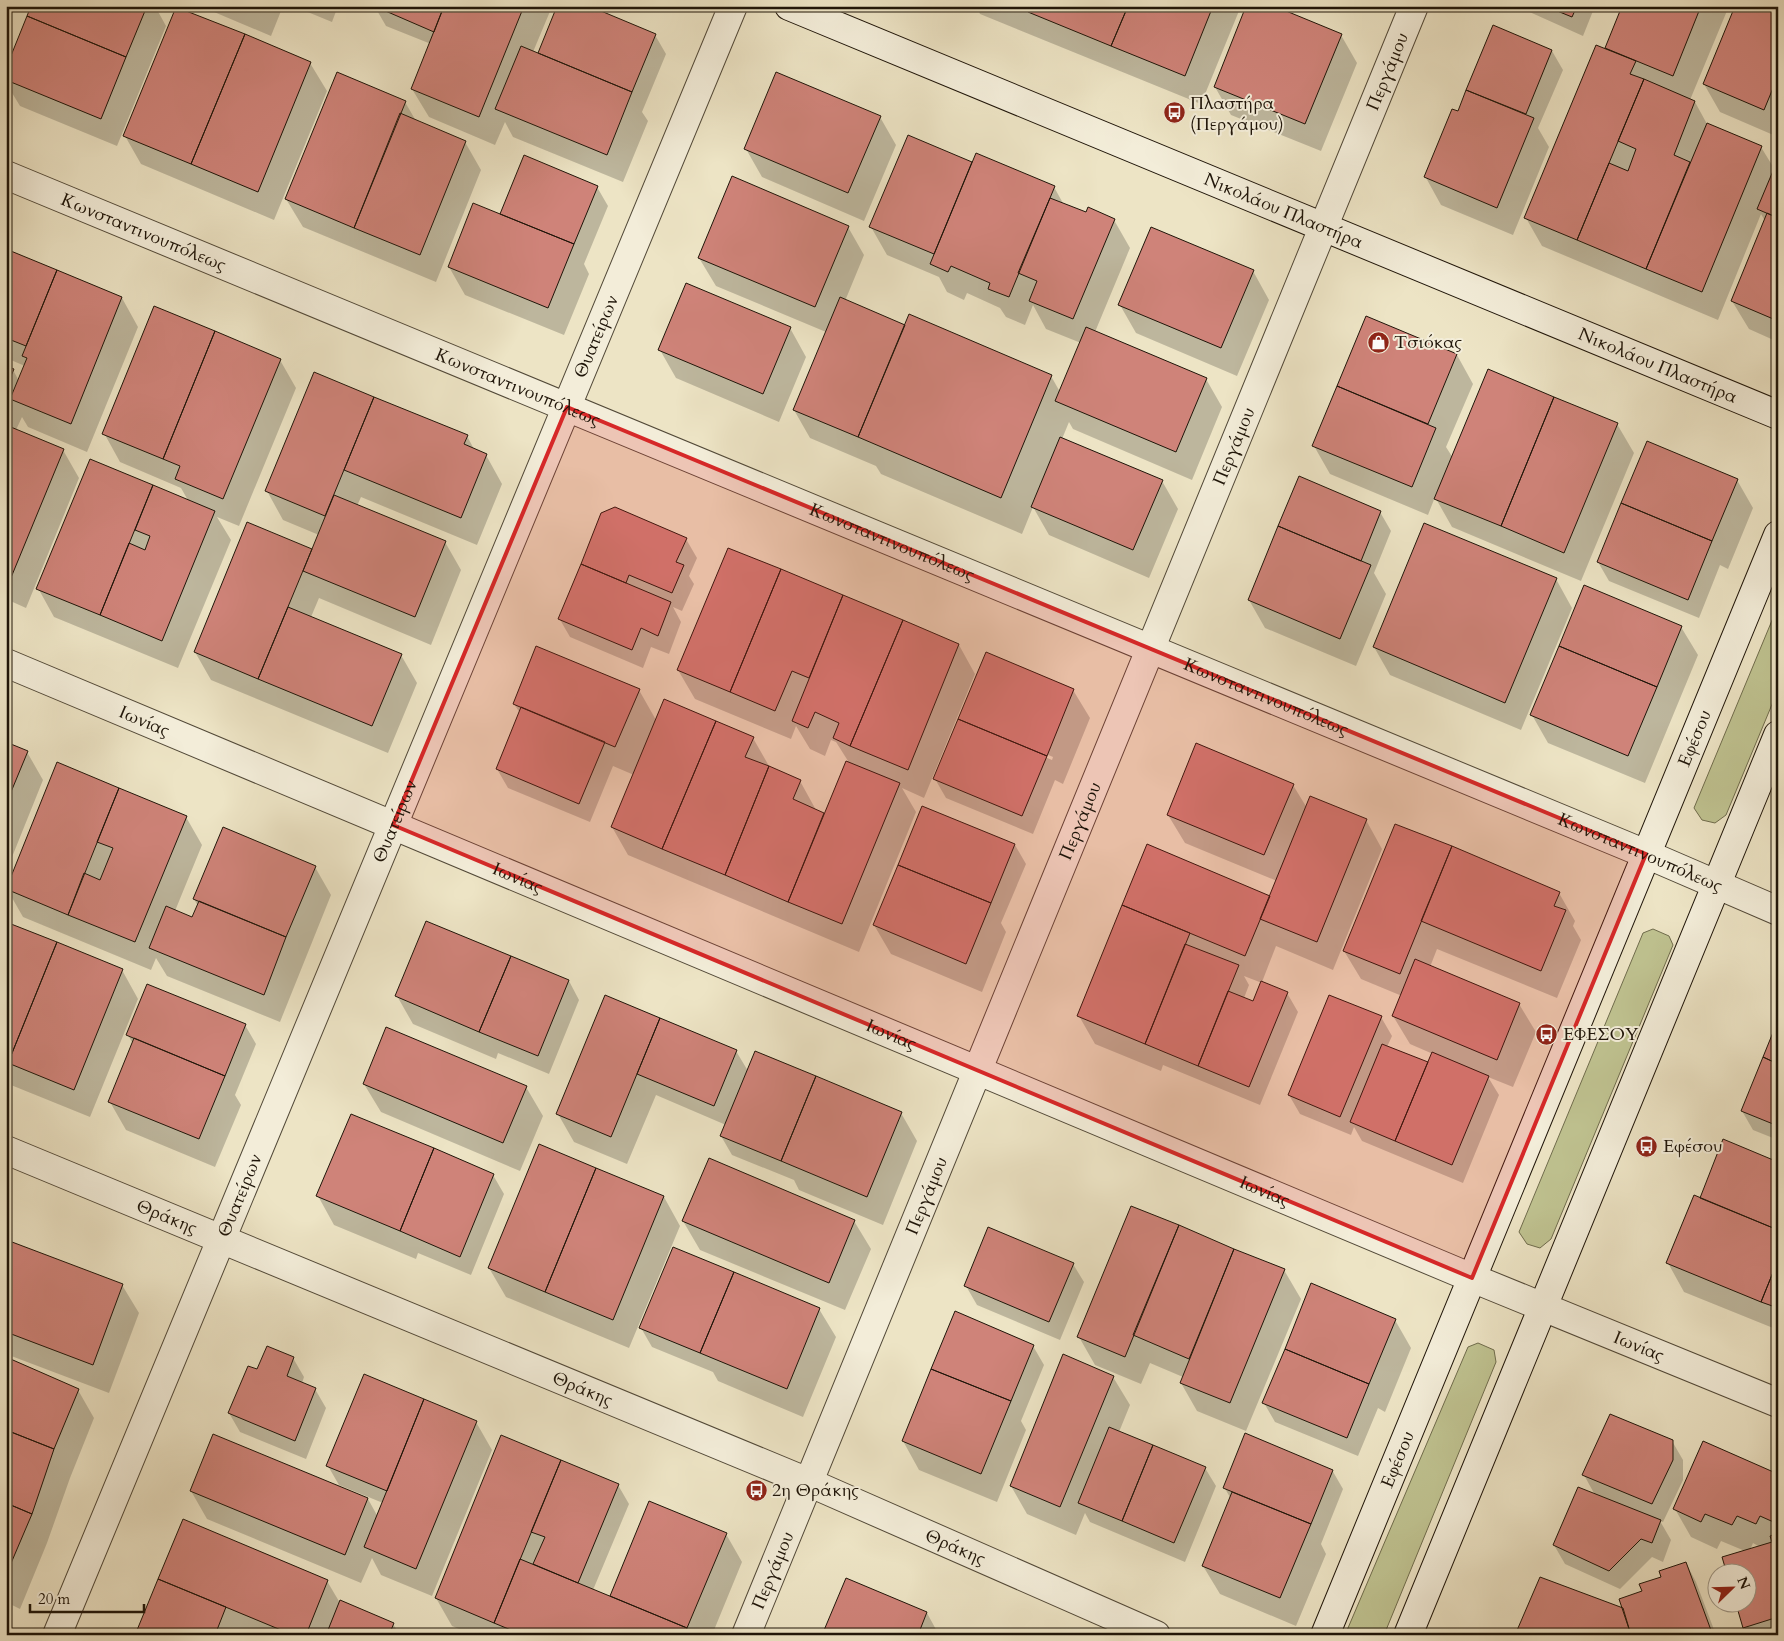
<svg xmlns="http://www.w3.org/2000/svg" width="1784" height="1641" font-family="Cardo,serif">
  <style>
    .green { fill: #bfc290; stroke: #6f6c4c }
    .shadow { fill: #0003; fill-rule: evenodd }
    .building { fill: #cf8379; stroke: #1f1509 }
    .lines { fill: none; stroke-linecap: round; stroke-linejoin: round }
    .street-casing { stroke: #524938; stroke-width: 30 }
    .secondary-casing { stroke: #1f1509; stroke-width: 30 }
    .street { stroke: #f3edd9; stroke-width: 28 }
    .secondary { stroke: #f3edd9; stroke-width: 28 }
    .marked { fill: #d62828; fill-opacity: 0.2; stroke: #d62828; stroke-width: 4; stroke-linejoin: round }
    .labels { text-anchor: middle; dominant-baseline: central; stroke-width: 4; stroke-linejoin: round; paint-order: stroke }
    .street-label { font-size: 18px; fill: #1f1509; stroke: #f3edd9 }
    .poi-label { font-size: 18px; fill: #1f1509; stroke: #f3edd9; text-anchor: start }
  </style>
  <rect width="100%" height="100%" fill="#ede4c5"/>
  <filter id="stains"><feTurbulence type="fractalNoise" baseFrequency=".004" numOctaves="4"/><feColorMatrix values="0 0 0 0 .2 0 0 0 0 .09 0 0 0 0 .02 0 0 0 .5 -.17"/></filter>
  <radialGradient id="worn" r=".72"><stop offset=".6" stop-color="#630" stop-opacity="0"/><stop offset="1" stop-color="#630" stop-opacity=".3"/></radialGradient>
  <!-- green -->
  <path class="green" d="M1778,606v84l-52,125 -11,8 -13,-3 -8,-12z
    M1653,929l16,7 4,9 -122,294 -11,9 -13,-4 -8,-12 124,-299z
    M1478,1343l16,7 2,12 -112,273h-39l123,-288z"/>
  <!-- shadow -->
  <path class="shadow" d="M32,6h123l11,20 -49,120 -97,-40 -14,-23v-12z
    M205,6h78l-12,30 -64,-27z
    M293,6h45l-6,16z
    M549,6l2,3 -18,43 9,4 -2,-3 115,-18 11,19 -24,58 6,9 -25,61 -110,-45 -8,-15 -10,23 -66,-28 -17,-28 19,-45 -45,-18 -11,-19z
    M976,6h265l-40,98 -221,-90z
    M1516,6h79l-12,30z
    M1624,6h105l-39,94 5,2 12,22 54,23 14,23 3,-8v180l-29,-13 -17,-28 33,-80 -4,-7 -43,106 -176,-74 -16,-28 80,-168z
    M1778,6v131l-58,-25 -16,-28z
    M1494,27l58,24 11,19 -25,58 11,19 -36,88 -72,-30 -16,-29 33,-63z
    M1341,35l16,28 -36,88 -90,-36 -16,-28z
    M310,63l17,28 -53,129 -133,-56 -16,-28z
    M405,102l11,19 49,21 16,28 -45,112 -133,-55 -17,-28z
    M880,117l16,28 -32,76 -102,-44 -16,-28z
    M909,136l64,28 81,23 10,18 23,9 27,6 16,28 -35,84 111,47 16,28 -30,73 -119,-51 -4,-7 -7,17 100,42 16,28 -29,69 -100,-43 -16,-28 -11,27 -141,-60 -5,-8 -66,-28 -16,-28 32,-78 -110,-46 -17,-28 149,-31 16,28 -19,46 60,26 146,49 9,16 21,-49 -35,-14 -13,-24 -8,20 -19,-8 -6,-9 -33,-15 -3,7 -17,-8 -8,-15 -52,-22 -16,-28z
    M597,187l11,19 -24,58 5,10 -25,61 -99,-40 -16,-28 51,-52z
    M6,250l116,48 16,29 -51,125 -59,-25 -6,-10 -6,13 47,20 16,28 -53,130 -20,-9v-231l7,2 6,11 6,-15 -19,-8z
    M1253,271l16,29 -32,76 -101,-43 -16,-28z
    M1366,318l91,37 16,29 -27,63 7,11 36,-87 128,53 17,29 -53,128 -129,-54 -17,-30 -7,18 -98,-41 -16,-28z
    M790,328l16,29 -27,65 -103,-44 -16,-28z
    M280,360l16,28 -57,138 -22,-9 14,23 -53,128 -124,-51 -16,-29 52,-127 99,41 -8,-14 -61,-26 -16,-29z
    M315,373l152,63 8,15 11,4 16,29 -25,61 -116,-48 -4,9 88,36 16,28 -30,75 -112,-47 -8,19 90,38 16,28 -29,70 -177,-73 -16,-28 117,-101 7,-16 -36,-15 -16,-29z
    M1737,480l16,28 -25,61 -8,-4 -21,53 -90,-37 -11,-19z
    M1380,512l11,19 -17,42 12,21 -30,72 -91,-38 -16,-28z
    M602,514l84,25 11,19 -8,18 5,8 -12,27 -9,-4 8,15 -12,32 -18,-7 -8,21 -73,-31 -11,-19z
    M729,549l230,96 16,29 -51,124 -22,-10 14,24 -57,140 -231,-97 -16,-28 22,-52 -21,-9 -23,56 -82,-34 -11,-19 23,-56 -6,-9 125,-14 17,30 97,18 16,28 -1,2 32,13 16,29 9,4 23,-53 -12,-19 -5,-2 -6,16 -15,-7 -14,-23 -5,13 -96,-40 -17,-29z
    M1556,579l16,29 -51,122 -131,-55 -16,-28z
    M1681,627l17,28 -53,128 -97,-40 -16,-28z
    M987,654l86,36 17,28 -27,66 -8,-4 -22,54 -87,-36 -11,-19zM982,727l71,30 -1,3 -70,-30z
    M6,743l21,9 16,28 -37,92z
    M58,764l128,53 16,28 -27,66 18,8 5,-13 -4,-7 121,-32 16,28 -51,127 -113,-46 -11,-18 -5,12 -128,-53 -16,-28z
    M1293,785l14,23 59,12 16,29 -49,121 -57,-24 -14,36 25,11 11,19 -38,93 -97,-40 -2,6 -66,-27 -16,-28 69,-170 122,51 7,-16 -92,-38 -17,-28zM1244,976l18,7 -9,20 -9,-5 5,-13z
    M923,807l92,38 11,19 -25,59 5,9 -24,60 -91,-38 -17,-29z
    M1396,825l163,68 16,28 -2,5 8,14 -24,58 -120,-49 -7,18 89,37 17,28 -23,55 -25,-10 11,18 -36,88 -101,-42 -8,-14 -3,8 -51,-21 -11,-19 92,-78 11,19 -5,11 41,17 5,-10 -23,-10 -17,-28 9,-20 -41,-17 -17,-28z
    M427,922l142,59 10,19 -30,74 -51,-21 -2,6 -83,-35 -16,-28z
    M6,923l116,47 16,29 -48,118 -84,-34z
    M606,997l130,54 12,20 153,42 16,28 -34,84 -84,-35 -5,-10 -62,-25 -11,-19 5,-11 -70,-30 -29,69 -53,-22 -16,-28z
    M1778,1023v117l-25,-10 -11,-19z
    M245,1025l11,19 -21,51 6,10 -26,62 -89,-37 -16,-28 23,-58 -5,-9z
    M364,1084l162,3 17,29 -23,55 -139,-59z
    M540,1146l124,51 16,29 -51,122 -123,-51 -17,-29z
    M1778,1163v167l-94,-38 -16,-29 32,-64z
    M493,1175l11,19 -33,81 -53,-22 -2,6 -82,-34 -16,-29z
    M1132,1207l152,63 17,29 -55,132 -49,-20 -16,-28 2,-6 -33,-14 -9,21 -46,-19 -16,-28z
    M683,1221h171l17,28 -26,61 -145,-60z
    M6,1261l116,24 17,28 -30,80 -103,-39z
    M1073,1264l11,18 -24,58 -83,-35 -11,-19z
    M819,1309l17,28 -33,80 -85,-36 -5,-9 -61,-25 -11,-19z
    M1395,1320l16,28 -26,64 -7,-4 -20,48 -83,-34 -11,-19z
    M1033,1346l11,19 -23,56 5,9 -29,72 -78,-32 -16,-29z
    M293,1358l11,19 -2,6 13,6 11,19 -20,51 -66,-27 -11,-19 28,-42z
    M6,1359l72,31 16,28 -24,60 -23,65 -27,66 -14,-7z
    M1113,1377l17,28 -11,27 86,36 11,18 -31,76 -95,-40 -5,-9 -9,22 -49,-21 -16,-28z
    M476,1422l16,28 -60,146 -51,-21 -9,-17 -11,25 -154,-64 -16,-28 22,-56 155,64 10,18 5,-14 -44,-18 -11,-19z
    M502,1437l116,48 11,19 -36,86 18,8 39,-96 76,32 16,28 -30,73h-239l-21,-9 -16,-28z
    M1672,1441l11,19v20l-20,42 -3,-1 11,19 -8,22 -11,-5 -32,32 -55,-25 -11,-19 41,-50 -11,-20z
    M1332,1470l11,19 -22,55 5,10 -30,72 -76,-32 -17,-28 28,-67 -7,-12z
    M1778,1474v161h-30l-4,-8 -7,-23h9l-1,-53 -24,-10 -4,8 -26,-12 -16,-28zM1753,1543l7,4 -10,3z
    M183,1521l144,60 13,22 53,21 7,11h-263z
    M1686,1563l10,19 20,53h-200l108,-25 19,-18z
    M846,1580l81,33 12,22h-116z"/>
  <!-- building -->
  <path class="building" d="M31,6h116l-21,51 -99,-41z
    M374,6h70l-10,26z
    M444,6h80l-45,111 -68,-28z
    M557,6h32l67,28 -24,58 -94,-39z
    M1031,6h97l-17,40 -83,-34z
    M1128,6h85l-28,70 -74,-30z
    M1246,6h28l68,28 -37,90 -91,-37z
    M1545,6h32l-5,11z
    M1622,6h79l-28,70 -68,-28z
    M1735,6h43v70l-14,34 -61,-26z
    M176,7l69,27 -54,130 -68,-28z
    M27,16l99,41 -25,62 -95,-39v-12z
    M1493,25l59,25 -26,64 -60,-24z
    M245,34l66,28 -53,130 -67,-28z
    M1596,45l40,16 -6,13 14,5 -67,161 -53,-22z
    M521,46l111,46 -25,63 -112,-46z
    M337,72l69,29 -52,127 -69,-29z
    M776,72l105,44 -33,77 -104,-44z
    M1644,79l51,22 -21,54 16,7 -44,107 -69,-29 32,-77 19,8 8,-22 -18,-8z
    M1466,90l68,28 -37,90 -73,-31 28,-68 6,2z
    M400,113l66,28 -46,114 -66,-27z
    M1707,123l55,23 -60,146 -56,-23z
    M908,135l64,27 -38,92 -65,-27z
    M976,153l79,33 -46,111 -21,-8 2,-6 -39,-17 -3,6 -18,-8z
    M524,155l74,31 -24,58 -74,-30z
    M1778,159v59l-21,-9z
    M732,176l117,50 -34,81 -117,-49z
    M1050,198l36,14 2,-5 27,12 -42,100 -44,-18 8,-20 -19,-8z
    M473,203l101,41 -26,64 -100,-41z
    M1767,213l11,5v103l-47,-20z
    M1151,227l103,43 -33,78 -103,-43z
    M6,249l51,21 -31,76 -20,-8z
    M57,270l65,27 -51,127 -61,-25 17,-41 -5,-2z
    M686,283l105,44 -28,67 -105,-44z
    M840,297l65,28 -47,112 -65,-27z
    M154,306l61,25 -52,128 -61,-25z
    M909,314l143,61 -51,123 -143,-61z
    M1366,316l91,38 -29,70 -91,-38z
    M1086,327l121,51 -31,74 -121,-51z
    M215,331l66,28 -58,140 -48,-20 5,-13 -17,-7z
    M6,366l8,3 -8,19z
    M1488,369l66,28 -53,129 -67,-27z
    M314,372l60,25 -49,119 -60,-25z
    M1337,386l99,42 -24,59 -100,-41z
    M374,397l94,38 -4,9 23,10 -26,64 -117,-48z
    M1554,397l64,26 -54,130 -63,-27z
    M6,425l58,24 -54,131 -4,-2z
    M1060,437l103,43 -30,70 -102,-43z
    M1647,441l91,38 -26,62 -91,-38z
    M90,459l63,26 -53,130 -64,-26z
    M1299,476l82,35 -20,50 -83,-35z
    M153,485l62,26 -53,130 -62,-26 29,-72 16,7 5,-14 -15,-6z
    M334,495l112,46 -31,76 -112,-46z
    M1621,503l91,38 -24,59 -91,-38z
    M615,507l72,31 -11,24 8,3 -12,28 -43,-18 -3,8 -45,-19 20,-51z
    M247,522l65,27 -54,130 -64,-27z
    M1424,523l133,55 -52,125 -132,-56z
    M1278,526l93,39 -31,74 -92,-39z
    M728,548l53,21 -51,123 -53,-22z
    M581,564l90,38 -13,34 -17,-8 -9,22 -74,-31z
    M781,569l62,26 -34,83 -17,-7 -17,40 -45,-19z
    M1584,585l98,41 -25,61 -98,-41z
    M843,595l60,25 -53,126 -17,-8 6,-15 -24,-11 -7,16 -16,-7z
    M288,607l114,47 -30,72 -114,-47z
    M903,620l56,24 -51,126 -58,-24z
    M536,646l104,43 -25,58 -102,-43z
    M1559,646l98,41 -29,69 -98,-41z
    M986,652l88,37 -27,67 -89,-37z
    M664,699l52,22 -54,128 -51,-22z
    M521,707l84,35 -26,62 -83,-35z
    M958,719l89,37 -25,60 -89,-37z
    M716,721l38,16 -9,20 24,9 -44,109 -63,-26z
    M6,742l22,9 -22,53z
    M1196,743l98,41 -30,71 -97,-40z
    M846,761l54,22 -58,141 -54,-22z
    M57,762l62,26 -51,127 -62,-26z
    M769,766l32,14 -8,19 31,14 -36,89 -63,-27z
    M119,788l68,28 -52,126 -67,-27 16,-42 16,7 13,-32 -16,-6z
    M1310,796l57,23 -50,123 -57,-23z
    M922,806l93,38 -24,59 -93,-38z
    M1395,824l57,22 -52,128 -57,-23z
    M223,827l93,39 -30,71 -93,-38z
    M1147,844l123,52 -25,60 -123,-51z
    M1452,846l108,46 -6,14 12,4 -25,61 -120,-50z
    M898,865l93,38 -25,61 -93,-39z
    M199,901l87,36 -22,58 -115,-47 17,-42 26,11z
    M1122,905l68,28 -45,111 -68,-28z
    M426,921l85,35 -32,76 -84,-36z
    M6,922l51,20 -49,121 -2,-1z
    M57,942l66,27 -49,121 -66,-27z
    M1185,944l54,21 -41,101 -53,-22z
    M511,956l58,24 -31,76 -59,-24z
    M1415,959l105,44 -23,57 -105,-44z
    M1261,981l27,11 -39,95 -51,-21 30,-75 25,10z
    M147,984l99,40 -21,52 -99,-41z
    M605,995l55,23 -49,119 -55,-23z
    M1329,995l53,21 -42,101 -52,-22z
    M660,1018l77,32 -23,56 -77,-32z
    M1778,1020v44l-15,-7z
    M386,1027l141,59 -24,57 -140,-59z
    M134,1038l91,38 -26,63 -91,-37z
    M1382,1044l46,18 -33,79 -45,-19z
    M755,1051l61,25 -35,85 -61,-25z
    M1432,1052l57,24 -37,89 -57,-24z
    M1763,1057l15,7v62l-37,-15z
    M816,1076l86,36 -35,85 -86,-36z
    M351,1114l83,34 -34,83 -84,-35z
    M1723,1139l55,23v68l-78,-32z
    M539,1144l57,24 -51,124 -57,-24z
    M434,1148l60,26 -34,83 -60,-26z
    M709,1158l146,62 -26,63 -147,-62z
    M596,1168l68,28 -51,124 -68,-28z
    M1694,1195l84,35v30l-17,42 -95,-39z
    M1131,1206l48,19 -54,132 -48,-20z
    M1179,1225l55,24 -45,110 -56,-24z
    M988,1227l86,36 -25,59 -85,-36z
    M12,1242l111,42 -30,81 -87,-33v-75z
    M673,1247l61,25 -34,81 -61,-25z
    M1234,1249l51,20 -55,134 -50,-20z
    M1778,1260v48l-17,-6z
    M734,1272l86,36 -33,81 -87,-36z
    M1311,1283l85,36 -27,65 -84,-35z
    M955,1311l79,34 -23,56 -80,-32z
    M267,1346l27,11 -7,19 29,12 -21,53 -67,-28 20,-47 9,3z
    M1285,1349l84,35 -22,54 -85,-35z
    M1063,1354l51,22 -54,131 -50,-21z
    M6,1357l73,32 -25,60 -48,-19z
    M931,1369l80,32 -30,73 -79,-33z
    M364,1374l60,25 -37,92 -61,-25z
    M424,1399l53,22 -61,148 -52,-22z
    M1610,1414l63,26v20l-21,44 -70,-29z
    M1109,1427l44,18 -31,76 -44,-18z
    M6,1430l48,19 -22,65 -26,-11z
    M1245,1433l88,37 -22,54 -88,-36z
    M213,1434l155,64 -23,57 -155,-64z
    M501,1435l60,25 -67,163 -59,-25z
    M1703,1441l75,33v50l-18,-8 -4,8 -19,-8 -5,9 -27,-11 -4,8 -28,-13z
    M1153,1445l53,22 -32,76 -52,-22z
    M561,1460l58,24 -41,99 -45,-19 12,-27 -14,-5z
    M1578,1487l83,33 -9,23 -11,-4 -32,32 -56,-26z
    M1232,1492l79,32 -31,74 -78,-32z
    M649,1501l78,32 -40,95 -77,-32z
    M6,1503l26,11 -26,61z
    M183,1519l145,61 -22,55h-13l-135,-56z
    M1778,1533v84l-35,11 -7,-24h10v-30h-19l-5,-17 50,-15 -2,-6z
    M520,1559l167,69 -2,7h-162l-29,-12z
    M1686,1562l26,71 -5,2h-76l-12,-36 23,-8 -3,-7 22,-7 -2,-6z
    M1540,1577l83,31 8,27h-116z
    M846,1578l81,34 -9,23h-96z
    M158,1579l68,28 -11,28h-80z
    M340,1600l54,23 -5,12h-63z"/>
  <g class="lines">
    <defs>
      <g id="street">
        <path id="s1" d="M6,175l1640,679 132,57"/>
        <path id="s2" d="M6,663l1466,615 306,125"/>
        <path id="s3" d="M6,1150l802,332 348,153"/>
        <path id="s4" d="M57,1635l676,-1629"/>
        <path id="s5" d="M746,1635l668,-1629"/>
      </g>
      <g id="secondary">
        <path id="s6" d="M789,6l989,409"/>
        <path id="s7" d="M1325,1635l453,-1100"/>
        <path d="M1408,1635l370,-900"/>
      </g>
    </defs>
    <!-- street casing -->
    <use href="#street" class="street-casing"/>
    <!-- secondary casing -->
    <use href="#secondary" class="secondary-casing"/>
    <!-- street -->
    <use href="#street" class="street"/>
    <!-- secondary -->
    <use href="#secondary" class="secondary"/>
  </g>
  <!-- marked area -->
  <path class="marked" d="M567,407l1079,447 -174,424 -1079,-453z"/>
  <!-- icons -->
  <defs>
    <symbol id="bus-disc" viewBox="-11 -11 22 22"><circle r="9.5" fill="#8f2418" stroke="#f3edd9"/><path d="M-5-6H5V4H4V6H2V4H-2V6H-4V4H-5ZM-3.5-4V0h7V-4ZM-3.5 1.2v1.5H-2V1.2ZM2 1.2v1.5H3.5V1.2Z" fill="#fff"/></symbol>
    <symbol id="shop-disc" viewBox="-11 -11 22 22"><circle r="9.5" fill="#8f2418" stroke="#f3edd9"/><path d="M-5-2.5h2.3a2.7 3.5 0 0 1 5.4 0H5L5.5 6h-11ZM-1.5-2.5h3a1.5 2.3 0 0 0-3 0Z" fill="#fff"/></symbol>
  </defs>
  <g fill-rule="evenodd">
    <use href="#bus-disc" x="1162" y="100" width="25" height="25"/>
    <use href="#shop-disc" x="1366" y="330" width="25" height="25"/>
    <use href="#bus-disc" x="1534" y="1022" width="25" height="25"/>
    <use href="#bus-disc" x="1634" y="1134" width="25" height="25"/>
    <use href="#bus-disc" x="744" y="1478" width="25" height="25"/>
  </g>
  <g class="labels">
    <!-- street labels -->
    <g class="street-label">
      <text stroke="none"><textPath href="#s5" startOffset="1690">Περγάμου</textPath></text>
      <text stroke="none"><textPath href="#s6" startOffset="535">Νικολάου Πλαστήρα</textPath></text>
      <text stroke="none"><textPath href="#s1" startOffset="149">Κωνσταντινουπόλεως</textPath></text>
      <text stroke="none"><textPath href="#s4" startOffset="1406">Θυατείρων</textPath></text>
      <text stroke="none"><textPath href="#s6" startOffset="940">Νικολάου Πλαστήρα</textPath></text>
      <text stroke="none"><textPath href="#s1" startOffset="554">Κωνσταντινουπόλεως</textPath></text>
      <text stroke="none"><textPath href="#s5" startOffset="1285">Περγάμου</textPath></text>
      <text stroke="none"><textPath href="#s1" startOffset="959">Κωνσταντινουπόλεως</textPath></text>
      <text stroke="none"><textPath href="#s1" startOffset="1364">Κωνσταντινουπόλεως</textPath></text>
      <text stroke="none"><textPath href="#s2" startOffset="150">Ιωνίας</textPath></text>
      <text stroke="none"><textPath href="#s7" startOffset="970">Εφέσου</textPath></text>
      <text stroke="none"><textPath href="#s4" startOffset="881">Θυατείρων</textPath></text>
      <text stroke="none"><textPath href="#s5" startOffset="880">Περγάμου</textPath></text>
      <text stroke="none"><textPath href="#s1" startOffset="1769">Κωνσταντινουπόλεως</textPath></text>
      <text stroke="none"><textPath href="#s2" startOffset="555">Ιωνίας</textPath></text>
      <text stroke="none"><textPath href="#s2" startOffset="960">Ιωνίας</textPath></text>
      <text stroke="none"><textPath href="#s2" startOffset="1365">Ιωνίας</textPath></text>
      <text stroke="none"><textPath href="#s4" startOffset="476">Θυατείρων</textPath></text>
      <text stroke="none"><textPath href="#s5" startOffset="475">Περγάμου</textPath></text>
      <text stroke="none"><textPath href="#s3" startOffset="174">Θράκης</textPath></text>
      <text stroke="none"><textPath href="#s2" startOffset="1770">Ιωνίας</textPath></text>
      <text stroke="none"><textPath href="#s3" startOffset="624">Θράκης</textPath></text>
      <text stroke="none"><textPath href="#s7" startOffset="190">Εφέσου</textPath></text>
      <text stroke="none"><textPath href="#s3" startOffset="1029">Θράκης</textPath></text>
      <text stroke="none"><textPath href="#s5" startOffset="70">Περγάμου</textPath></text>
    </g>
    <!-- poi labels -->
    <g class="poi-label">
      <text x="1190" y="103">Πλαστήρα<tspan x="1190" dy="21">(Περγάμου)</tspan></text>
      <text x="1394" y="342">Τσιόκας</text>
      <text x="1563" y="1034">ΕΦΕΣΟΥ</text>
      <text x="1663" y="1146">Εφέσου</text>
      <text x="772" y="1490">2η Θράκης</text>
    </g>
  </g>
  <!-- margin -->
  <rect width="1784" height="1641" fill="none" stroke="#ede4c5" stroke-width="25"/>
  <rect x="8" y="8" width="1769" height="1626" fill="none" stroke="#1f1509" stroke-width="2.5"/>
  <rect x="12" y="12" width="1759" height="1616" fill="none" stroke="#1f1509"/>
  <!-- north arrow -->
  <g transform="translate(1732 1588) rotate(67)"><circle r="24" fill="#f3edd9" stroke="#9e9786"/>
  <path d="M0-4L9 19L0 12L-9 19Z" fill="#8f2418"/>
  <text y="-8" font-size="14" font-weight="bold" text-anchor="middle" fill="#1f1509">N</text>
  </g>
  <!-- scale -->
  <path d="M30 1604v8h114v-8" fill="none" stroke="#1f1509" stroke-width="2.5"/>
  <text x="38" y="1604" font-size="15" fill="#1f1509" stroke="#f3edd9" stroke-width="4" paint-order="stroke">20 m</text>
  <rect width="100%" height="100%" filter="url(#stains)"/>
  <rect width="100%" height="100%" fill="url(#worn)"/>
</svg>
